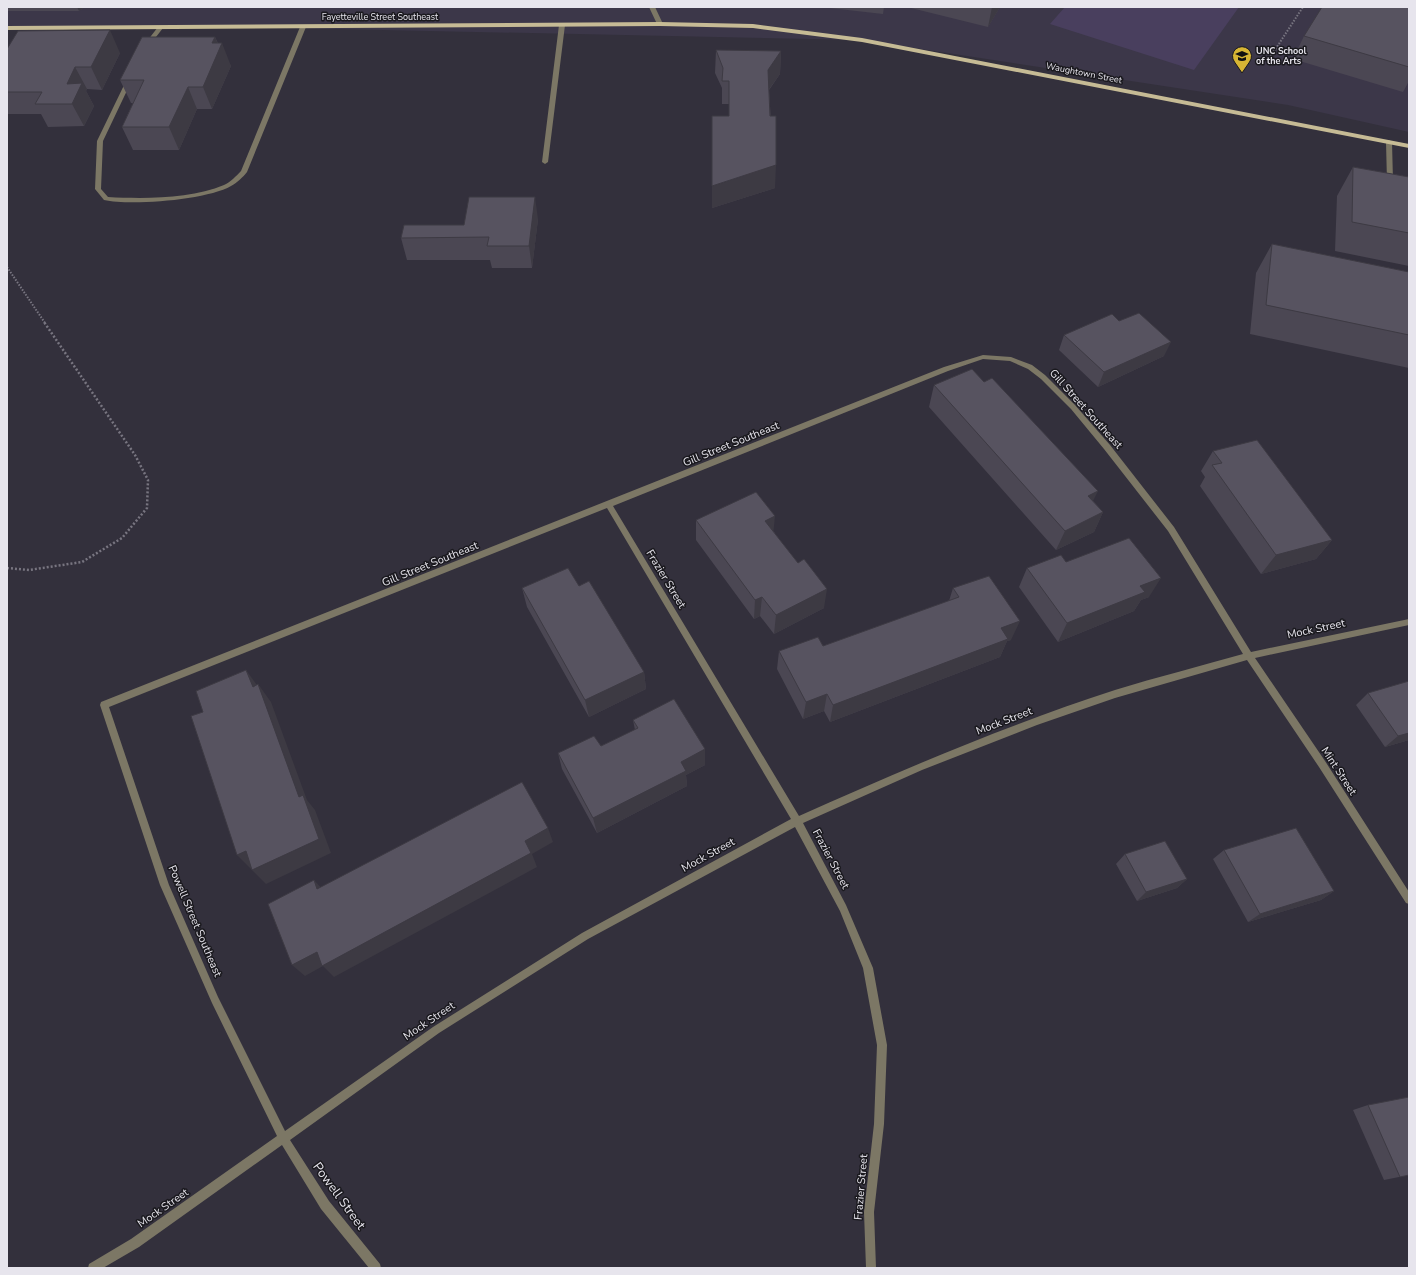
<svg xmlns="http://www.w3.org/2000/svg" width="1416" height="1275" font-family="'Nunito Sans',sans-serif">
  <style>
    .built { fill: #3c3749 }
    .green { fill: #493f5e }
    .lines { fill: none; stroke-linecap: round; stroke-linejoin: round }
    .path-far1 { stroke: #787580; stroke-width: 2; stroke-dasharray: 1.5 1.5; stroke-linecap: butt }
    .path { stroke: #787580; stroke-width: 2.5; stroke-dasharray: 2 2; stroke-linecap: butt }
    .lane { fill: #7c7765; fill-rule: evenodd }
    .street { fill: #7c7765; fill-rule: evenodd }
    .primary { fill: #c6bb95; fill-rule: evenodd }
    .wall { fill: #4b4753 }
    .shaded-wall { fill: #3d3a43 }
    .building { fill: #575360; stroke: #3d3a43 }
    .labels { text-anchor: middle; dominant-baseline: central; stroke-width: 3; stroke-linejoin: round; paint-order: stroke }
    .far-street-label { font-size: 9px; fill: #e7e5ed; stroke: #1a191e }
    .far-poi-label { font-size: 9px; font-weight: bold; fill: #e7e5ed; stroke: #1a191e; text-anchor: start }
    .street-label { font-size: 11px; fill: #e7e5ed; stroke: #1a191e }
    .near-street-label { font-size: 13px; fill: #e7e5ed; stroke: #1a191e }
  </style>
  <rect width="100%" height="100%" fill="#33303c"/>
  <!-- built -->
  <path class="built" d="M7,7h1402v125l-121,-27 -426,-65 -622,-13h-233z"/>
  <!-- green -->
  <path class="green" d="M1065,7h174l-45,63 -144,-46z"/>
  <g class="lines">
    <!-- path-far1 -->
    <path class="path-far1" d="M1269,59l34,-52
      M7,267l38,56"/>
    <!-- path -->
    <path class="path" d="M7,568l22,2 53,-8 40,-24 25,-30 1,-28 -13,-25 -91,-133"/>
    <!-- lane -->
    <path class="lane" d="M562,23l3,2 -17,137 -3,2 -3,-2 17,-137z
      M303,25l3,2 -59,145c-4,5 -10,11 -16,14 -24,14 -100,20 -127,14l-9,-11 2,-48 30,-62 5,1 -29,61 -2,48 7,8c36,2 83,2 116,-12 7,-3 12,-9 17,-14l59,-144z
      M158,27l5,1 -14,18h-4l-1,-1z
      M1389,140l3,2 1,39 16,2v4l-19,-3 -3,-2 -1,-40z"/>
    <!-- street -->
    <path class="street" d="M649,7h6l8,17 -1,1 -5,-1z
      M983,355l28,2 21,8 13,10 30,30 35,40 64,82 77,125 158,-33v6l-154,33 70,103 84,131v12l-3,-1 -87,-136 -72,-107 -132,38 -78,27 -115,45 -119,53 43,82 27,63 14,77 -3,79 -10,88 2,56h-10l-2,-56 10,-88 3,-79 -14,-77 -23,-57 -45,-84 -207,112 -149,94 -149,107 39,61 51,63 1,4h-12l-48,-59 -39,-64 -143,102 -36,21h-15l1,-4 42,-25 146,-103 -65,-133 -52,-118 -60,-180 1,-3 843,-335zM983,359l27,2 18,8 13,10 30,30 33,40 64,82 75,123c-42,12 -86,23 -128,36 -108,35 -213,80 -316,126l-186,-310 335,-135zM607,508l184,311 -209,114 -149,94 -148,104 -67,-134 -49,-112 -60,-178z"/>
    <!-- primary -->
    <path class="primary" d="M660,22l93,2 109,14 547,106v4l-547,-106 -109,-14 -93,-2 -653,4v-4z"/>
  </g>
  <!-- wall -->
  <path class="wall" d="M7,7h78l-6,4h-72z
    M821,7h63l-1,7z
    M907,7h93l-12,20z
    M1409,7v74l-6,11 -110,-33 11,-23z
    M215,37l3,6 13,23 -19,43h-15l-18,41h-46l-11,-23 11,-24h-2l-11,-23z
    M7,49l113,4 -18,37 -15,-1 -1,2 8,15 -10,20 -36,1 -7,-13h-34z
    M716,50l65,1 -1,23 -11,16 6,98 -63,20v-92h17v-12h-7v-16l-7,-15z
    M1353,167l56,10v89l-74,-15 2,-55z
    M538,219l-6,49h-40l-2,-8h-83l-6,-22 63,-13z
    M1272,244l137,28v96l-159,-34 6,-61z
    M1119,321l45,35 -66,31 -39,-37 5,-15z
    M934,385l159,116 10,11 -9,20 -38,18 -127,-143z
    M1213,451l119,89 -16,19 -55,15 -61,-88 5,-9 -4,-6z
    M696,520l78,12 50,76 -50,26 -14,-18 -6,3 -58,-79z
    M1066,562l83,35 -8,3 -7,11 -76,31 -39,-55 8,-19z
    M579,586l65,86 2,17 -57,28 -62,-110 -5,-19z
    M953,588l58,52 -4,1 -7,16 -170,65 -6,-11 -21,8 -26,-50 2,-18 44,-5 126,-45z
    M1368,693l41,47 -24,7 -29,-42z
    M633,720l72,29v16l-19,10 1,11 -90,47 -35,-64 -4,-16 43,-7 34,-16z
    M1224,850l110,41 -13,9 -73,22 -35,-63z
    M1125,854l62,25 -10,9 -40,13 -21,-37z
    M1368,1105l41,70 -25,5 -31,-70z"/>
  <!-- shaded-wall -->
  <path class="shaded-wall" d="M77,7h8l-6,4z
    M992,7h8l-12,20z
    M110,30l10,23 -18,37 -11,-23z
    M215,37l5,12 2,-6 9,23 -19,43 -9,-22 9,-44z
    M781,51l-1,23 -13,18 1,-22z
    M75,67l12,22 -1,2 8,15 -10,20 -12,-22 -5,-20z
    M188,87l9,22 -18,41 -10,-23z
    M776,165l-1,23 -63,20v-22z
    M535,197l3,22 -6,49 -3,-22z
    M1171,342l-7,14 -66,31 6,-15z
    M1098,491l-10,20v-15z
    M1103,512l-9,20 -38,18 9,-19z
    M775,516l-2,20 -8,-15z
    M1332,540l-16,19 -55,15 15,-19z
    M1161,578l-12,19 -8,3 -7,11 -76,31 9,-19 73,-37z
    M827,589l-3,19 -50,26 2,-19z
    M762,597l-2,19 -6,3 1,-19z
    M1020,621l-9,19 -4,1 -7,16 -170,65 3,-17 168,-77z
    M246,670l13,18 -6,-1z
    M644,672l2,17 -57,28 -4,-17z
    M258,684l13,18 36,98 8,10 16,43 -65,31 -14,-14 47,-73z
    M827,694l-3,17 -21,8 3,-17z
    M1409,733v7l-24,7 13,-11z
    M705,749v16l-19,10 1,11 -90,47 -4,-15 88,-56z
    M548,828l5,14 -21,12 5,13 -203,110 -11,-11 -18,10 -13,-11z
    M246,851l13,14 -8,4 -14,-14z
    M1187,879l-10,9 -40,13 9,-9z
    M314,880l12,13 -9,-4z
    M1334,891l-13,9 -73,22 12,-8z"/>
  <!-- building -->
  <path class="building" d="M1322,7h87v60l-105,-31z
    M110,30l-19,37h-16l-8,17 15,-1 -10,21h-37l7,-12h-35v-43l11,-18z
    M142,37h73l-3,6h10l-19,44h-15l-19,40h-47l22,-47h-24z
    M716,50l65,1 -13,19 2,46h6v49l-64,21v-70h17v-35h-7l1,-13z
    M1353,167l56,10v56l-57,-11z
    M469,197h66l-6,49h-42l2,-9 -88,1 3,-13h60z
    M1272,244l137,28v63l-143,-30z
    M1139,313l32,29 -67,30 -40,-37 48,-21 7,7z
    M972,369l12,13 8,-4 106,113 -10,5 15,16 -38,19 -131,-146z
    M1257,440l75,100 -56,15 -64,-90 10,-2 -9,-12z
    M756,492l19,24 -10,5 33,42 6,-4 23,30 -51,26 -14,-18 -7,3 -59,-80z
    M1129,538l32,40 -21,8 5,6 -78,31 -40,-55 34,-13 5,7z
    M568,568l11,18 10,-5 55,91 -59,28 -63,-112z
    M989,576l31,45 -19,7 7,11 -175,66 -6,-11 -21,8 -27,-51 39,-14 5,9 136,-49 -6,-9z
    M246,670l7,17 5,-3 41,113 4,-2 16,44 -67,31 -6,-19 -9,4 -46,-139 12,-4 -7,-21z
    M1409,681v52l-11,3 -30,-43z
    M674,699l31,50 -24,13 5,9 -93,47 -35,-65 36,-17 7,10 37,-18 -5,-8z
    M522,782l26,46 -23,13 6,12 -209,113 -5,-14 -25,13 -24,-61 46,-24 3,9z
    M1296,828l38,63 -74,23 -36,-64z
    M1165,841l22,38 -41,13 -21,-38z
    M1409,1097v78l-9,2 -32,-72z"/>
  <!-- icons -->
  <defs>
    <symbol id="university-pin" viewBox="-11 -11 22 30"><path d="M0 17L-7.5 6A9.5 9.5 0 1 1 7.5 6Z" fill="#d7b534" stroke="#1a191e"/><path d="M0-5L7-2L0 1L-7-2ZM-4 1L0 2.5L4 1V4Q0 6-4 4Z" fill="#111"/></symbol>
  </defs>
  <g fill-rule="evenodd">
    <use href="#university-pin" x="1231" y="45" width="22" height="30"/>
  </g>
  <g class="labels">
    <!-- far-street labels -->
    <g class="far-street-label">
      <text x="380" y="17">Fayetteville Street Southeast</text>
      <text transform="translate(1084 73) rotate(11)">Waughtown Street</text>
    </g>
    <!-- far-poi labels -->
    <g class="far-poi-label">
      <text x="1256" y="51">UNC School<tspan x="1256" dy="10">of the Arts</tspan></text>
    </g>
    <!-- street labels -->
    <g class="street-label">
      <text transform="translate(1086 409) rotate(48)">Gill Street Southeast</text>
      <text transform="translate(731 444) rotate(-22)">Gill Street Southeast</text>
      <text transform="translate(430 564) rotate(-22)">Gill Street Southeast</text>
      <text transform="translate(666 579) rotate(59)">Frazier Street</text>
      <text transform="translate(1316 629) rotate(-12)">Mock Street</text>
      <text transform="translate(1004 721) rotate(-21)">Mock Street</text>
      <text transform="translate(1339 771) rotate(57)">Mint Street</text>
      <text transform="translate(708 855) rotate(-29)">Mock Street</text>
      <text transform="translate(831 859) rotate(62)">Frazier Street</text>
      <text transform="translate(195 921) rotate(67)">Powell Street Southeast</text>
      <text transform="translate(429 1021) rotate(-34)">Mock Street</text>
      <text transform="translate(861 1187) rotate(-85)">Frazier Street</text>
      <text transform="translate(163 1208) rotate(-35)">Mock Street</text>
    </g>
    <!-- near-street labels -->
    <g class="near-street-label">
      <text transform="translate(339 1196) rotate(54)">Powell Street</text>
    </g>
  </g>
  <!-- border -->
  <rect width="1416" height="1275" fill="none" stroke="#e7e5ed" stroke-width="16"/>
</svg>
